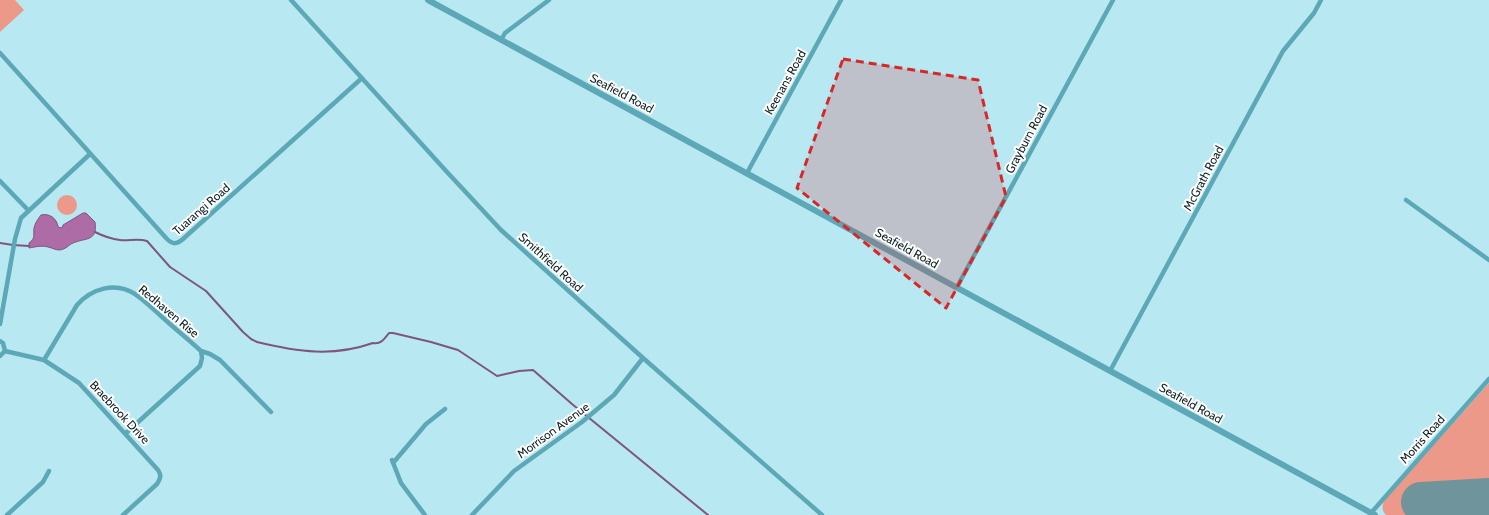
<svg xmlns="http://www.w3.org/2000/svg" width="1489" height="515" font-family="Cabin,sans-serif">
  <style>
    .green { fill: #ed9989 }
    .water { fill: #ad6ca5; stroke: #7d567e }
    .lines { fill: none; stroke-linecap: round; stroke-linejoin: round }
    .stream { stroke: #7d567e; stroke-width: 2 }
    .runway { stroke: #70949b; stroke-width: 40 }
    .minor { stroke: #5da8b6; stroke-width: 4.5 }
    .tertiary { stroke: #5da8b6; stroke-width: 6 }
    .marked { fill: #d62828; fill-opacity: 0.2; stroke: #d62828; stroke-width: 3; stroke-dasharray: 8 5; stroke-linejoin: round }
    .labels { text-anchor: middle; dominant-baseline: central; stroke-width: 4; stroke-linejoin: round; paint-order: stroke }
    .street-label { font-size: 12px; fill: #0e2124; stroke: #fff }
  </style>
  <rect width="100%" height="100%" fill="#b8e8f2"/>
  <!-- green -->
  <path class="green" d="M0,0h15l9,10 -24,22z
    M57 205a10 10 0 1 1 20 0a10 10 0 1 1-20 0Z
    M1489,383v132h-103c-5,-5 -4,-10 -1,-16z"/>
  <!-- water -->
  <path class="water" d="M83,213h3l9,9c3,21 -11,15 -24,22 -4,3 -6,5 -11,6 -5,0 -7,-2 -12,-3 -6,-2 -13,0 -19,1v-5c7,-5 4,-8 5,-15 1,-5 4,-9 7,-13 8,-2 16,3 17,12l4,1 1,-3z"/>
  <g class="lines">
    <!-- stream -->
    <path class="stream" d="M95,232c8,4 16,7 25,8 9,1 18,-2 27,1l23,26 36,24 37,41 8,7 6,3c41,10 76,15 116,1 8,2 12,-5 16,-10h4l38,9 27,8 39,26 22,-5 14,-1 39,34 136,111
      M0,243l13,2 16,1"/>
    <!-- runway -->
    <path class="runway" d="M1421,502l68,-4"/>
    <!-- minor -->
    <path class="minor" d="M291,0l156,172 54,58 142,128 179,157
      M501,40l4,-7 44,-33
      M0,53l167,186c6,6 10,5 16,0l179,-161
      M747,173l94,-173
      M0,181l28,29
      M1406,200l83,60
      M957,287l156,-287
      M0,324l15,-85 6,-21 69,-64
      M0,341l3,2 2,8
      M5,351l39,9 35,23 79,87c4,6 2,9 -1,14l-34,31
      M201,351l9,3 10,6 51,52
      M0,356l5,-5
      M44,360l33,-55c14,-16 38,-24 58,-11 9,6 18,15 26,22 13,12 27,23 40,35l1,7 -2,8 -74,67
      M1110,371l173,-320 31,-38 7,-13
      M392,460l9,23 24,32
      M393,463l33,-39 19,-15
      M1371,513l118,-134
      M7,515l36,-33 6,-11
      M472,515l42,-44 68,-49 32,-27 29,-37"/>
    <!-- tertiary -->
    <path class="tertiary" d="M428,0l947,515"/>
  </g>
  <!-- marked area -->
  <path class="marked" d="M843,59l135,21 28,117 -60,111 -149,-120z"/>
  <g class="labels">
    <!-- street labels -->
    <g class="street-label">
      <text transform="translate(785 82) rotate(-61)">Keenans Road</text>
      <text transform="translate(622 93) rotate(28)">Seafield Road</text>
      <text transform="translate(1026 139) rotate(-62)">Grayburn Road</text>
      <text transform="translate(1203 178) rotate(-62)">McGrath Road</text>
      <text transform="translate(201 209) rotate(-41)">Tuarangi Road</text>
      <text transform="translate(907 248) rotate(29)">Seafield Road</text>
      <text transform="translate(551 262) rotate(42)">Smithfield Road</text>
      <text transform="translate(169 311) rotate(40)">Redhaven Rise</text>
      <text transform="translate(1191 403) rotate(29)">Seafield Road</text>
      <text transform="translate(120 412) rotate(47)">Braebrook Drive</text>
      <text transform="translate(553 430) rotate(-36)">Morrison Avenue</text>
      <text transform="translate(1422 439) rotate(-48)">Morris Road</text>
    </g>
  </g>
</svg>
